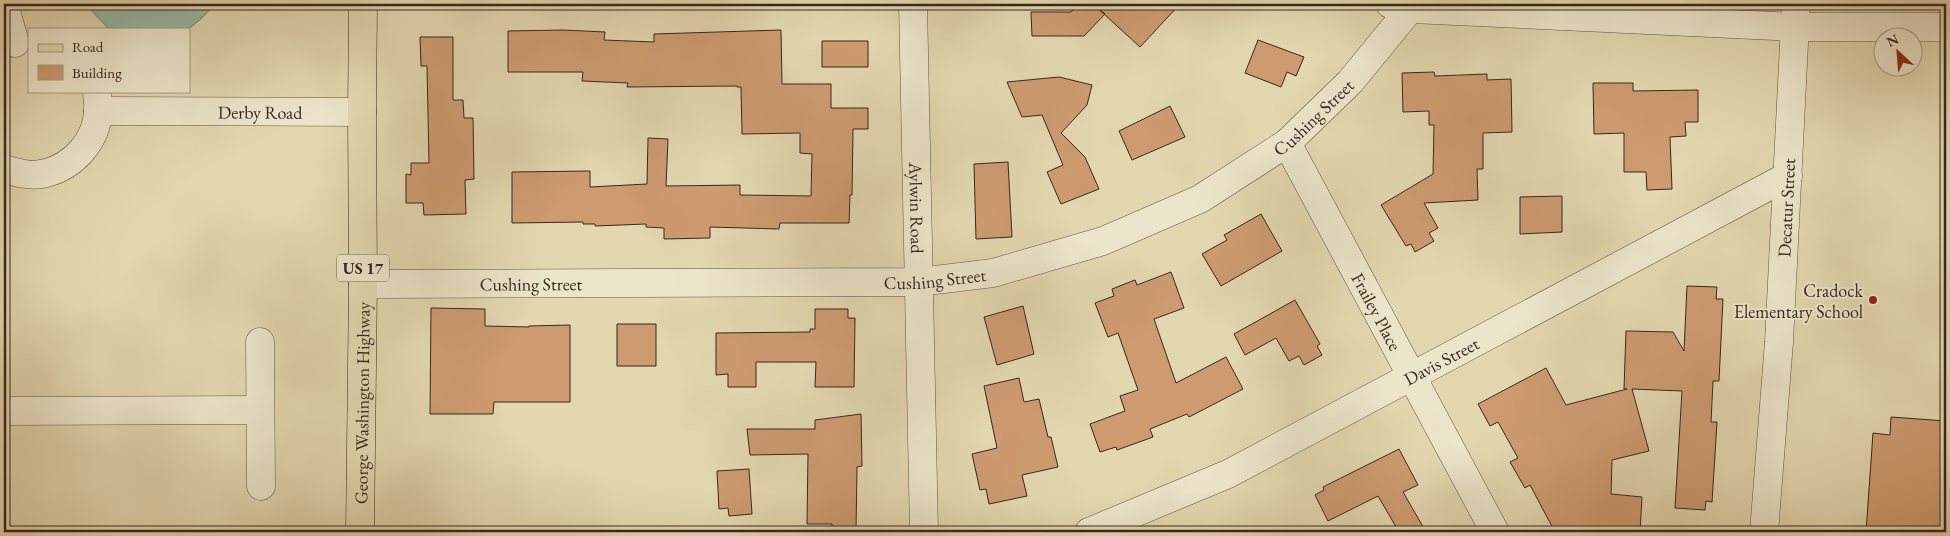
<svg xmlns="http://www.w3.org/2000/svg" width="1950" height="536" font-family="'EB Garamond',serif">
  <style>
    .water { fill: #96baa7; stroke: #707f71 }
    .building { fill: #ce9b71; stroke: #362720 }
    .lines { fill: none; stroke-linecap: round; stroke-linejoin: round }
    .minor-casing { stroke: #615344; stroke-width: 29 }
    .primary-casing { stroke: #362720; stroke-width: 29 }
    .minor { stroke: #ede5cb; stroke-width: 28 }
    .primary { stroke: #e3d7af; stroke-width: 28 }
    .poi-dot { fill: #8f2418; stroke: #ede5cb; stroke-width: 2 }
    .labels { text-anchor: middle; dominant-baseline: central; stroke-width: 4; stroke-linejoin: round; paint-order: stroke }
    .shield { fill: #ede5cb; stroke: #6d6053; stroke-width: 1 }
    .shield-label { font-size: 16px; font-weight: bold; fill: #362720 }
    .street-label { font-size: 18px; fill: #362720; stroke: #ede5cb }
    .poi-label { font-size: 18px; fill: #362720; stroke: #ede5cb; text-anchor: end }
  </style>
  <rect width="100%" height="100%" fill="#e3d7af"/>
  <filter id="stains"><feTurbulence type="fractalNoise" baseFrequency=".004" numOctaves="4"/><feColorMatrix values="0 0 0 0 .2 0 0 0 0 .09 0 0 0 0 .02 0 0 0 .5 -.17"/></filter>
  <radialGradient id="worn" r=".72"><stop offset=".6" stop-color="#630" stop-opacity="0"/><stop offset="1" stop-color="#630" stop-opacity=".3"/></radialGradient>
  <!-- water -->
  <path class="water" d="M85,4h132l-3,1 -13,14 -13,10h-79z"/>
  <!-- building -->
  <path class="building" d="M1079,4h14l12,10 -21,22h-52l-1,-24h40z
    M1093,4h87l-40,43z
    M563,30l42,2 -1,8 50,2v-8l127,-4 1,54h49v24h37v21h-15l-1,66h-2l-1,28h-69l-1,6 -69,-2v11l-46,1v-11l-18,-1v-3l-51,2v-2h-12v-2l-71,1v-51l78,-1v16l57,-3 1,-46 20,1 -2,47 74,-1v10l71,1 1,-42 -12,-1v-20l-58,1 -1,-47h-4v-1l-110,1 1,-4 -46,-2 1,-9h-75v-41z
    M420,37h33v63h10l1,18h9l1,61 -9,1 1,34 -42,1 -1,-12h-17v-29l5,1v-12h18l-2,-97h-6z
    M1258,40l46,17 -8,19 -9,-4 -6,15 -36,-14z
    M822,41h46v26h-46z
    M1434,72l1,4 52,-2v6l24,-1 1,53 -29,1v36h-6l1,31 -54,3 14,25 -9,5 5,8 -19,11 -4,-8 -5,2 -25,-41 52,-31 1,-49h-5v-14l-26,1 -1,-39z
    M1059,77l33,8 -5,20 -26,28 24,24 14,32 -38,15 -14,-32 16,-7 -21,-50 -20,2 -15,-35z
    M1593,83h40v8l65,-1v32h-13l1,14 -16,1 2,52 -25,1 -1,-18h-22v-39l-30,1z
    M1170,106l15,31 -53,23 -13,-29z
    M1008,162l4,75 -36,2 -2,-75z
    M1562,196v36l-42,2v-37z
    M1261,214l21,37 -61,35 -19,-32 25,-14 -3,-5z
    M1171,272l13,36 -30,11 22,64 50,-26 17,32 -54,28 -2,-3 -37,15 3,8 -36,13 -1,-3 -16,5 -10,-28 35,-13 -5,-15 18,-6 -20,-57 -10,4 -13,-34 19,-7 -2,-7 23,-9 2,5z
    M1687,286l30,1 -1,12h7l-4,82h-6l-2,41h6l-5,80 -6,-1 -1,9 -30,-2 7,-117 -50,-2 17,62 -37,9 -1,34 31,3 -2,35h-85l-25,-47 -5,3 -15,-26 8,-4 -20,-36 -8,4 -12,-22 68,-36 20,37 61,-16h-3l2,-58 47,1 11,19z
    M1295,300l25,44 -3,2 5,9 -18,10 -5,-9 -10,5 -13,-23 -31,17 -11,-21z
    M1023,306l11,48 -37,11 -13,-48z
    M431,308l54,1v17l44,1v-1l41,-1v77h-76l-1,12h-63z
    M815,309h33v9h7l-1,69h-39l1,-25h-60v25h-28v-13l-12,1v-42l94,-1v-3h5z
    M617,324h39v42h-39z
    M1019,378l5,24 15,-3 9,38h3l7,30 -36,8 5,21 -38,8 -3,-15 -6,1 -8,-36 25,-6 -13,-62z
    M861,414l1,52 -5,1 -1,65h-24v-8h-25l1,-70 -58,1 -3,-26h68v-9z
    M1891,417l55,4v111h-80l7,-99 17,2z
    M1399,449l19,36 -15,7 23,40h-27l-21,-36 -50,25 -13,-26 9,-5 -1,-3z
    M749,469l3,45 -23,2 -1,-8 -9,1 -2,-38z"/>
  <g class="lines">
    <defs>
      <g id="minor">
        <path d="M4,4l11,39"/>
        <path id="s1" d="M913,4l11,528"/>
        <path d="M1390,4l22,5 383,18h151"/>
        <path id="s2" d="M98,111l264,1"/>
        <path id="s3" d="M1287,143l208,389"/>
        <path d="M4,169c14,4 28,8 42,4 28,-7 51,-33 52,-62 1,-6 -1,-13 -1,-20"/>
        <path id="s4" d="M363,284l556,-2 74,-9 110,-32 97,-42 87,-56 63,-61 64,-78"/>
        <path d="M260,342l1,144"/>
        <path d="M4,411l255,-1"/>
        <path id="s5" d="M1089,532l139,-58 560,-298"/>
        <path id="s6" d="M1764,532l15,-190 17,-338"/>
      </g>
      <g id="primary">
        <path id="s7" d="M360,532l3,-248 -1,-172 1,-108"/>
      </g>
    </defs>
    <!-- minor casing -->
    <use href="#minor" class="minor-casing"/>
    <!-- primary casing -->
    <use href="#primary" class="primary-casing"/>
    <!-- minor -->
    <use href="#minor" class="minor"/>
    <!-- primary -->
    <use href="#primary" class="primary"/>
  </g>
  <!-- markers -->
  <circle class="poi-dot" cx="1873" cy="300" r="5"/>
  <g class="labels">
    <!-- shield labels -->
    <rect class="shield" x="337" y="254.5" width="52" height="27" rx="4"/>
    <g class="shield-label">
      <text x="363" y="268">US 17</text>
    </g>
    <!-- street labels -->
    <g class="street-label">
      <text stroke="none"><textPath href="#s2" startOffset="162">Derby Road</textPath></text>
      <text stroke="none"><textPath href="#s4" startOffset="991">Cushing Street</textPath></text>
      <text stroke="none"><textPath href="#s1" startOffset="204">Aylwin Road</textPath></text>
      <text stroke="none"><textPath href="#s6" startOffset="325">Decatur Street</textPath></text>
      <text stroke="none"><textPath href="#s4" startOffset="572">Cushing Street</textPath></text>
      <text stroke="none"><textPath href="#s4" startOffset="168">Cushing Street</textPath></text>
      <text stroke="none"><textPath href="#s3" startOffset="191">Frailey Place</textPath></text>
      <text stroke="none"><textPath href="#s5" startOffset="392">Davis Street</textPath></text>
      <text stroke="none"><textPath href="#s7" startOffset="129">George Washington Highway</textPath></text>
    </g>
    <!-- poi labels -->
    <g class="poi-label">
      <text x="1863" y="290">Cradock<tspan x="1863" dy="21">Elementary School</tspan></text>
    </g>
  </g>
  <!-- margin -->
  <rect width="1950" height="536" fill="none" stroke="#e3d7af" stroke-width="20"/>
  <rect x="5" y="5" width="1940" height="526" fill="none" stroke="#362720" stroke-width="2.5"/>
  <rect x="10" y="10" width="1930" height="516" fill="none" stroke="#362720"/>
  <!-- legend -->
  <rect x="28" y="28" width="162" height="65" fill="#ede5cb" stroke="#a49987"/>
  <rect x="38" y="44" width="25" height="8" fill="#e3d7af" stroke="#a49987"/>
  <text x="72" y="52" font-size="15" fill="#362720">Road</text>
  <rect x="38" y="65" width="25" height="15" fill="#ce9b71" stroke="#a49987"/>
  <text x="72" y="78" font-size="15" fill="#362720">Building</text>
  <!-- north arrow -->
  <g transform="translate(1898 52) rotate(334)"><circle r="24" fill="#ede5cb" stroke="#a49987"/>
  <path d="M0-4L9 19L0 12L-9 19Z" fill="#8f2418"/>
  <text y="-8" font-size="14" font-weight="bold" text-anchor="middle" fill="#362720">N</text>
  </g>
  <rect width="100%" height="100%" filter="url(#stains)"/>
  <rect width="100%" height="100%" fill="url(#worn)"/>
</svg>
